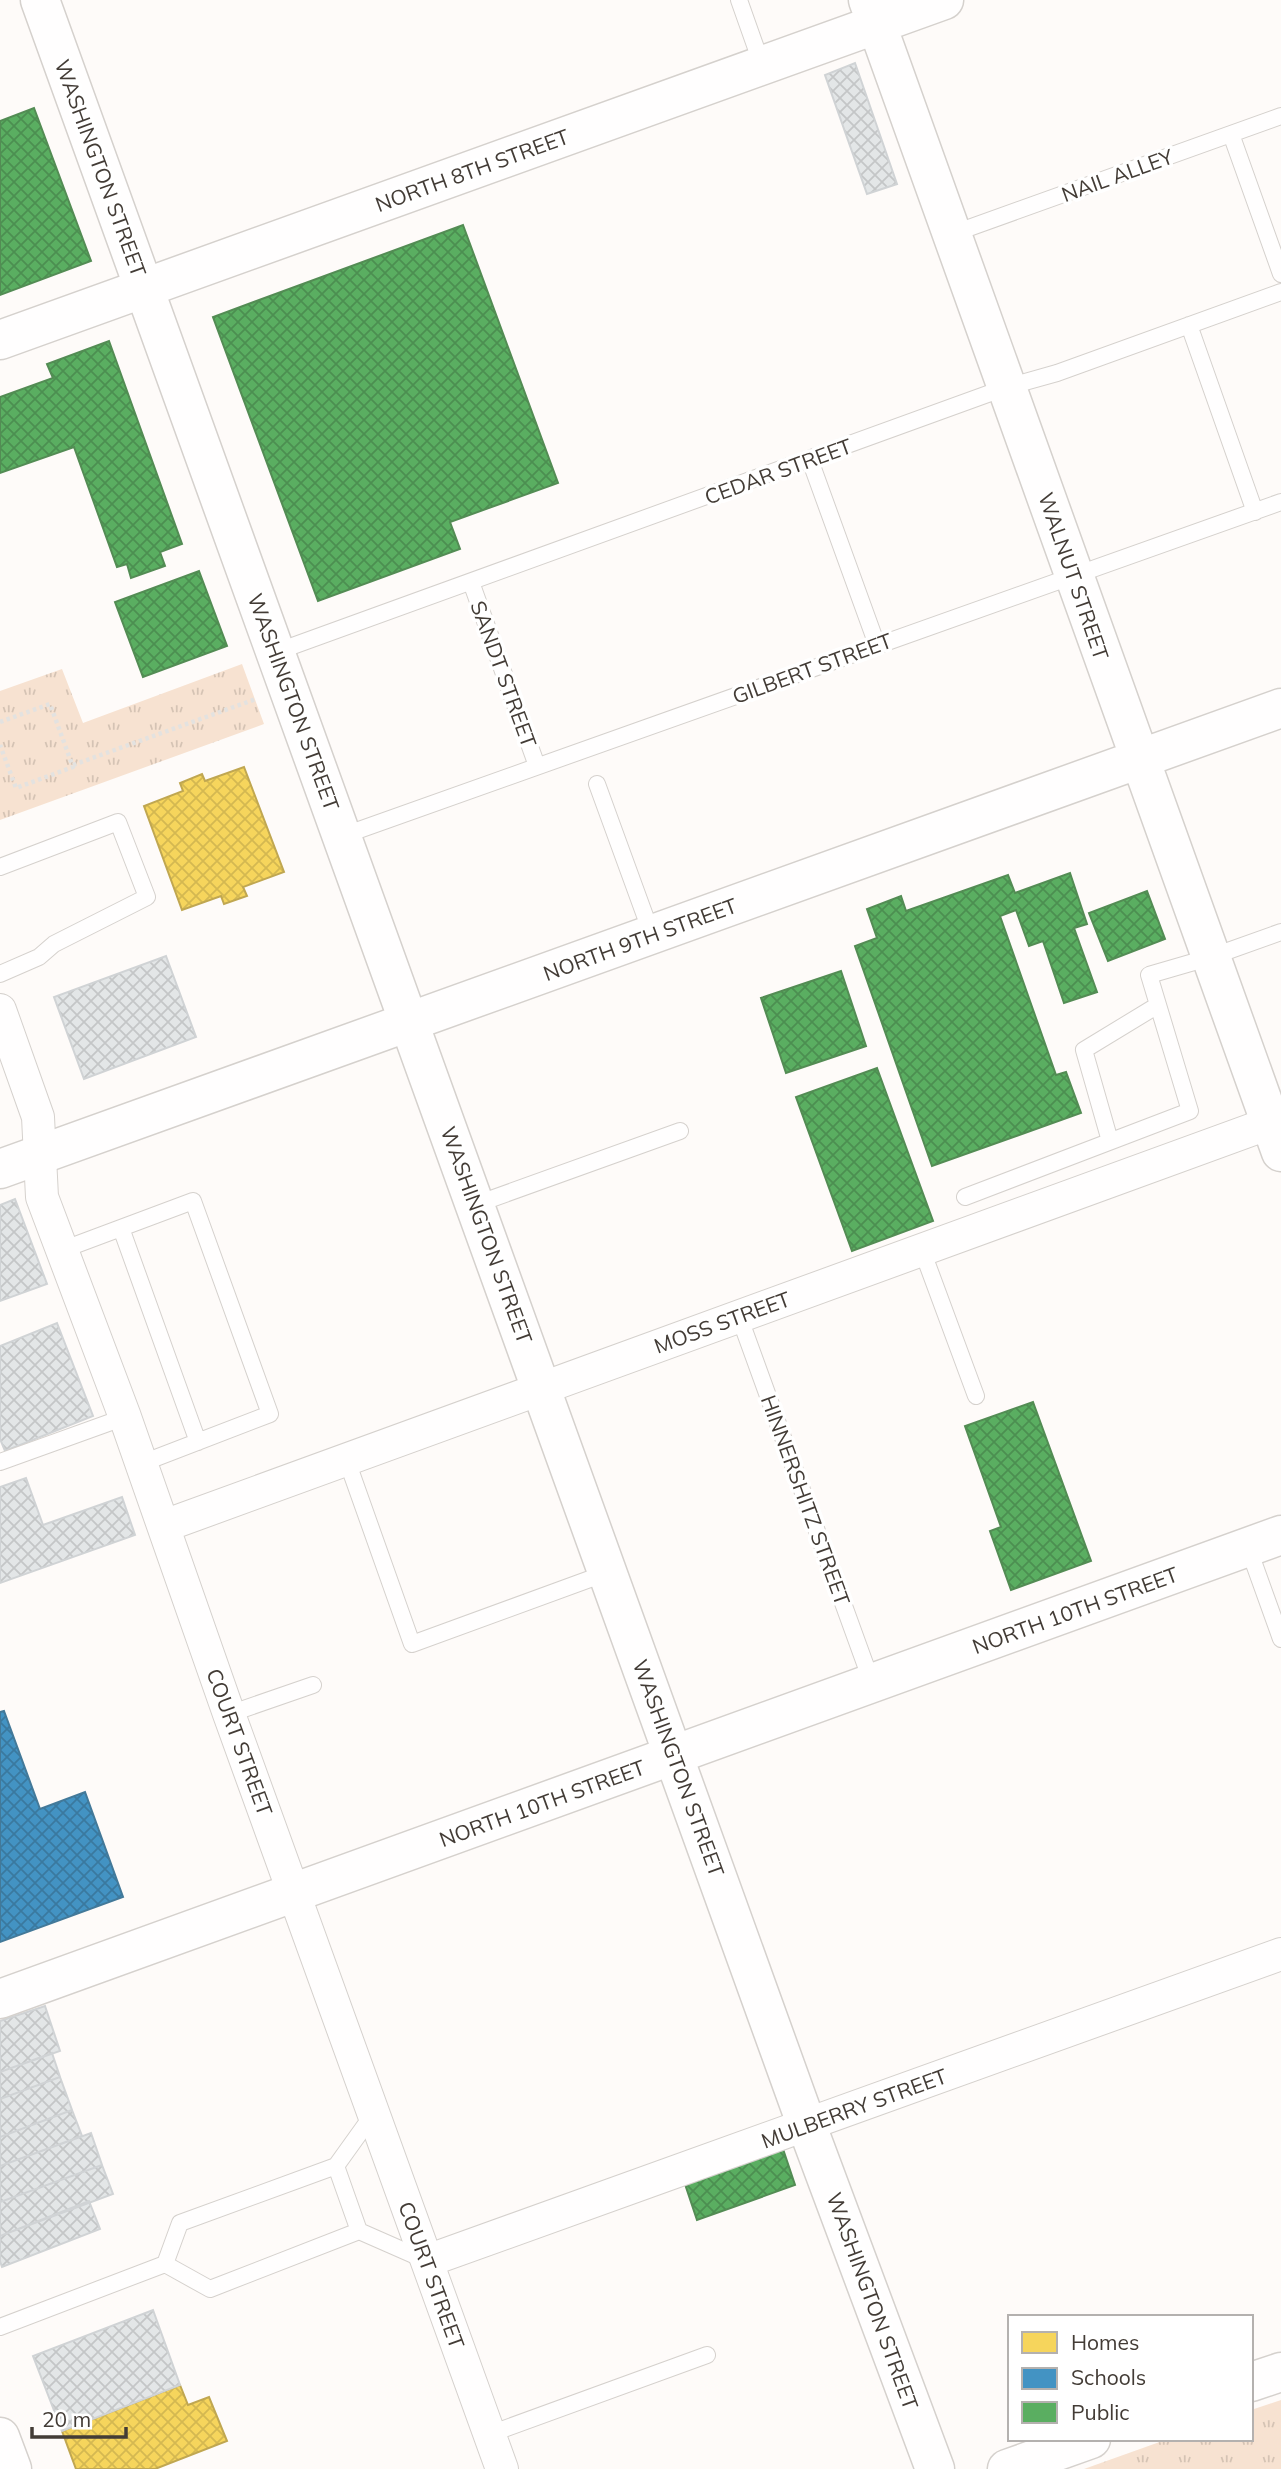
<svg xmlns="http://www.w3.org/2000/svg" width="1281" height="2469" font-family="Mulish,sans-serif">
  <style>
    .park { fill: url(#park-tufts) }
    .homes { fill: url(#homes-cross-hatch); stroke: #c0a751; stroke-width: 2 }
    .schools { fill: url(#schools-cross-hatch); stroke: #437999; stroke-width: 2 }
    .public { fill: url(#public-cross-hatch); stroke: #538c54; stroke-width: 2 }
    .building { fill: url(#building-cross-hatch); stroke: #d0d3d5; stroke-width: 2 }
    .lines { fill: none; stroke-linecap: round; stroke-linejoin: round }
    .lane-casing { stroke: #d5d1cd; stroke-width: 18 }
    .street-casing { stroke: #d5d1cd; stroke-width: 34 }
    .secondary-casing { stroke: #d5d1cd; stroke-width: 41 }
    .primary-casing { stroke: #d5d1cd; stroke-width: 41 }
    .path { stroke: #e3e2e0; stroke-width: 4.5; stroke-dasharray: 3.5 3.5; stroke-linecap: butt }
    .lane { stroke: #fffefe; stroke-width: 16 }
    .street { stroke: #fffefe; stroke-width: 32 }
    .secondary { stroke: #fffefe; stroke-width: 38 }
    .primary { stroke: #fffefe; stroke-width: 38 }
    .labels { text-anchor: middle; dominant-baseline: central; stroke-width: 7; stroke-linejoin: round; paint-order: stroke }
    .street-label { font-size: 21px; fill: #433c36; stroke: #fff }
  </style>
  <defs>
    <pattern id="park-tufts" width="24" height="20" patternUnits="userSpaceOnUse" patternTransform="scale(1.75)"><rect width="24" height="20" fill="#f7e2d1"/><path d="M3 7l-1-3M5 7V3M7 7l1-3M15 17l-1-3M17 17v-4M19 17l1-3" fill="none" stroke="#d5c3b4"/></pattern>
    <pattern id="homes-cross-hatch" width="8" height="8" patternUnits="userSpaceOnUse" patternTransform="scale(1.75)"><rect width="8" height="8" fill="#f6d55c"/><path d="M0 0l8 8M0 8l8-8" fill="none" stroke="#d4b851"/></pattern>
    <pattern id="schools-cross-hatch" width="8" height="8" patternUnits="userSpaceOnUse" patternTransform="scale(1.75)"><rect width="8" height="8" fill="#4393c3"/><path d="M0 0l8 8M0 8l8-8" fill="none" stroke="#3a799f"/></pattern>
    <pattern id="public-cross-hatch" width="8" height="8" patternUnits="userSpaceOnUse" patternTransform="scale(1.75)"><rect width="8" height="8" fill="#5aae61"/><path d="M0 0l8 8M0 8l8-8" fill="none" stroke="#4c8f51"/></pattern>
    <pattern id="building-cross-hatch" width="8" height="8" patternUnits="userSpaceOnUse" patternTransform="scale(1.75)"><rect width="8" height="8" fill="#e3e6e7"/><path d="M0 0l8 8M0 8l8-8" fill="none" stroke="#c4c6c7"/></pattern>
  </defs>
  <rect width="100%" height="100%" fill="#fefbf9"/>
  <!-- park -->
  <path class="park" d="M242,664l22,60 -264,96v-129l62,-22 21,54z
    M1281,2400v69h-197l84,-30h83v-29z"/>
  <!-- homes -->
  <path class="homes" d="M244,767l40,105 -41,15 4,9 -23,8 -3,-8 -39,14 -38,-104 39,-15 -3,-8 22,-9 3,7z
    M180,2385l8,20 21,-8 18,44 -72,28h-79l-14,-38z"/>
  <!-- schools -->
  <path class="schools" d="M4,1711l36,98 45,-17 38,105 -123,45v-230z"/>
  <!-- public -->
  <path class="public" d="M34,108l57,153 -91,34v-174z
    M463,225l95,258 -108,39 10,27 -142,52 -105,-284z
    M109,341l73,203 -22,8 5,14 -34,12 -4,-14 -10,3 -43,-120 -74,26v-76l53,-19 -6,-14z
    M199,571l28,75 -84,31 -28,-75z
    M1070,873l17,51 -13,4 23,64 -33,11 -21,-62 -14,5 -13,-36 -16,6 56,159 10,-3 15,41 -149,53 -77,-220 22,-8 -10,-29 34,-13 5,15 102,-36 7,18z
    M1147,891l18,48 -57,22 -19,-48z
    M841,971l25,75 -80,27 -25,-75z
    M877,1068l56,153 -81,30 -56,-154z
    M1033,1402l58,159 -80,29 -21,-59 11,-4 -36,-101z
    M782,2146l13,39 -98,35 -13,-39z"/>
  <!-- building -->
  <path class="building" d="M855,63l42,121 -30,10 -42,-119z
    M166,956l30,81 -112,42 -30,-82z
    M15,1199l32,85 -47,17v-96z
    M57,1323l36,93 -88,35 -5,-12v-93z
    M26,1478l17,47 79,-28 13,38 -135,48v-96z
    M45,2006l15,45 -60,21v-51z
    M52,2053l8,24 -60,22v-27z
    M60,2077l12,33 -72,27v-38z
    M72,2110l10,26 -82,30v-29z
    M91,2133l11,32 -102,37v-36z
    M102,2165l11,29 -113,42v-34z
    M89,2201l11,28 -98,38 -2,-6v-25z
    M153,2310l27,75 -118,46 -29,-75z"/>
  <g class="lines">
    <defs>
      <path id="lane" d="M739,0l23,65
        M1231,134l50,140
        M952,234l329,-118
        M1189,325l66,187
        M810,460l67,185
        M471,582l66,184
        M276,652l731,-265 50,-14 224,-81
        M597,784l55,151
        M342,836l939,-334
        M0,867l118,-45 29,75 -93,47 -15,13 -39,17
        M1110,1141l-26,-91 74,-45
        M965,1197l225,-86 -41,-136 62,-18 70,-25
        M477,1204l203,-73
        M121,1228l77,214
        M62,1250l131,-49 77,213 -130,50
        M922,1250l54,146
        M739,1316l133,367
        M346,1458l66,186 197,-72
        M0,1462l125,-45
        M1248,1547l33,92
        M229,1714l84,-29
        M374,2113l-38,53 -156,57 -15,41 45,25 149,-58 66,29
        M336,2166l23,65
        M0,2327l165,-63
        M490,2434l217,-79"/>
      <path id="street" d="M0,1010l38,107 4,80 83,220 104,297 273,755
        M164,1526l1117,-407
        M427,2261l854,-307"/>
      <path id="secondary" d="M868,0l413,1152
        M0,340l944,-340
        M0,1169l1281,-461
        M0,1999l1281,-464
        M1251,2382l30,-10
        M1007,2469l84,-30"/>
      <path id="primary" d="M40,0l767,2126 128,343
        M0,2437l12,32"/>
    </defs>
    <!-- lane casing -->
    <use href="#lane" class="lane-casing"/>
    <!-- street casing -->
    <use href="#street" class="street-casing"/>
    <!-- secondary casing -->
    <use href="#secondary" class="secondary-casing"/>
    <!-- primary casing -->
    <use href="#primary" class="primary-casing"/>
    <!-- path -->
    <path class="path" d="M0,722l50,-18 23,63 -57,21 -16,-43
      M73,765l183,-66"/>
    <!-- lane -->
    <use href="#lane" class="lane"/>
    <!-- street -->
    <use href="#street" class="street"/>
    <!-- secondary -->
    <use href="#secondary" class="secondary"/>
    <!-- primary -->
    <use href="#primary" class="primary"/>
  </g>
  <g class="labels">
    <!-- street labels -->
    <g class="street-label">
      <text transform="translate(101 168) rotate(70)">WASHINGTON STREET</text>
      <text transform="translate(472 170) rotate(-20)">NORTH 8TH STREET</text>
      <text transform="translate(1117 175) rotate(-20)">NAIL ALLEY</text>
      <text transform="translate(778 471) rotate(-20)">CEDAR STREET</text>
      <text transform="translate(1074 576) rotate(71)">WALNUT STREET</text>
      <text transform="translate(812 668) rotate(-20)">GILBERT STREET</text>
      <text transform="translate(504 674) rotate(70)">SANDT STREET</text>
      <text transform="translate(294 702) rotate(70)">WASHINGTON STREET</text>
      <text transform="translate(640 939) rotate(-20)">NORTH 9TH STREET</text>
      <text transform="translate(487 1235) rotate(70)">WASHINGTON STREET</text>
      <text transform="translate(722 1322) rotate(-20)">MOSS STREET</text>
      <text transform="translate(806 1500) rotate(70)">HINNERSHITZ STREET</text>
      <text transform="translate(1075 1610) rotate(-20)">NORTH 10TH STREET</text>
      <text transform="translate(240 1742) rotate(70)">COURT STREET</text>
      <text transform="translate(679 1768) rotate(70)">WASHINGTON STREET</text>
      <text transform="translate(542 1803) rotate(-20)">NORTH 10TH STREET</text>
      <text transform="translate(854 2108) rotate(-20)">MULBERRY STREET</text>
      <text transform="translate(432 2275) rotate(70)">COURT STREET</text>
      <text transform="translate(873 2301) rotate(70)">WASHINGTON STREET</text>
    </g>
  </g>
  <!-- legend -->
  <rect x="1008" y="2315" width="245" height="126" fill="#ffffff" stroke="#b4b1af" stroke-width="2"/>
  <rect x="1022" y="2332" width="35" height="21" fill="#f6d55c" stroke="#b4b1af" stroke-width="2"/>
  <text x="1071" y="2350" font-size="21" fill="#433c36">Homes</text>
  <rect x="1022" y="2368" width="35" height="21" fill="#4393c3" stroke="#b4b1af" stroke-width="2"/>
  <text x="1071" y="2385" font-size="21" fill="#433c36">Schools</text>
  <rect x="1022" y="2402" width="35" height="21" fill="#5aae61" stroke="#b4b1af" stroke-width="2"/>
  <text x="1071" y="2420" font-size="21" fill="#433c36">Public</text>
  <!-- scale -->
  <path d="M32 2427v10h94v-10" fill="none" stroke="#433c36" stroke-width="3.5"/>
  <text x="42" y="2427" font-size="21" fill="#433c36" stroke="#ffffff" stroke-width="5" paint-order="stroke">20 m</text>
</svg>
